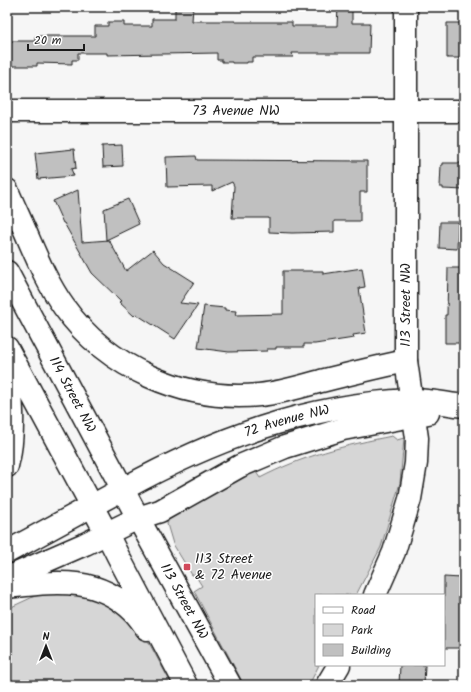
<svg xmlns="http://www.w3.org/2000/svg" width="471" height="692" font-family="Kalam,sans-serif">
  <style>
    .green { fill: #d6d6d6; stroke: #797979 }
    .building { fill: #c0c0c0; stroke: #1c1c1c }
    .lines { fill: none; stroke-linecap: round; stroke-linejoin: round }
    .minor-casing { stroke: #1c1c1c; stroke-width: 25 }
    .major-casing { stroke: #1c1c1c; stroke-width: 25 }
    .minor { stroke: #fff; stroke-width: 22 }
    .major { stroke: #fff; stroke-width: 22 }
    .poi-dot { fill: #d1495b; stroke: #fff; stroke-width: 1.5 }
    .labels { text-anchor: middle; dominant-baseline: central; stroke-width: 3; stroke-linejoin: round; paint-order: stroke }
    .street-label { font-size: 14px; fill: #1c1c1c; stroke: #fff }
    .poi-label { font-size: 14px; fill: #1c1c1c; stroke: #fff; text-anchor: start }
  </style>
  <rect width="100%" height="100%" fill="#f6f6f6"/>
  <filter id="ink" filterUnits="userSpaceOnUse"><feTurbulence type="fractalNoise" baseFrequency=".025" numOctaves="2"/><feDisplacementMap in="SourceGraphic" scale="8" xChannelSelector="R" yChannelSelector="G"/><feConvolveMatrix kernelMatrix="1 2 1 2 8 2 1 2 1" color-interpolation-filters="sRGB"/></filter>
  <g filter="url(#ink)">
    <!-- green -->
    <path class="green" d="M392,436l5,4 7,-2 -4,45 -19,64 -25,48h-40v70h3l-10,20h-65l-50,-94 8,-5 -7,-11h-3l-19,-31 -6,-20 3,-7 84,-48 6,9c42,-22 86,-33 132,-42z
      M56,592l43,6 43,32 30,55h-165v-76l28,-13z"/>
    <!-- building -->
    <path class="building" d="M175,7h18l-1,14h43v1h57v4h45l1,-19h14v16h18l-1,30h-77l1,4h-41v5h-5v1h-15v-1h-10v-2h-5v-7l-110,2v-2h-29v7h-6v4l-35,-1v3h-27v-25h25v-5h60v-10h13v-4h16v4h28v-7h23z
      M447,23h17v35h-17z
      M122,145l1,21 -20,1 -1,-21z
      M74,149l2,19 -5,1 3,7 -36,3 -3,-26z
      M196,156l1,4 170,1v31h-7v29h-26v11l-42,1 -23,-1v-14h-37l2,-32 -2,-4 -20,9v-5l-45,1 -1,-30z
      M443,163h21v27l-21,-1v-2h-3l1,-22h2z
      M78,190l4,52 27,-2 17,31 27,-21 11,13 30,19 -14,21 18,2 -23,34 -39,-25 -2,2 -15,-14 2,-1 -29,-28 -28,-50h-1l-10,-22z
      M128,199l11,25 -33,16 -2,-31z
      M440,222h18l-1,27 -18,-1z
      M362,268l3,19 -6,1 7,45 -13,2 1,3 -39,6h-11v3h-28v2h-9v2l-38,1 -31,-4 6,-42 21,2v2l11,1 -1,4 48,-1v-43h40v3z
      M448,268h16v75h-19v-28h2z
      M444,577l17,1v17h3v53h-20z
      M400,665h25l-1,20h-25z"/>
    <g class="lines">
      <defs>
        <g id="minor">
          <path id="s1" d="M7,111h457"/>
          <path d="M7,190c7,17 15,33 22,50 10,23 20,46 35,67 43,61 121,95 195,88 21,-2 41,-8 62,-14 28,-7 57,-14 85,-20"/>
          <path id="s2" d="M123,489c91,-50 183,-84 287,-89 17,-1 36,4 54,6"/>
          <path d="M138,518l22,-7 80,-45 45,-19 58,-18 85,-16"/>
          <path d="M375,595l19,-43 16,-53 6,-36 1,-25 -11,-77v-354"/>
          <path d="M327,685l12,-20"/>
        </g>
        <g id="major">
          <path id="s3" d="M7,272l131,246 92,167"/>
          <path d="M7,348l100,186 11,22 68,129"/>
          <path d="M7,466c9,-35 4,-73 1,-109"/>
          <path d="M7,552l116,-63"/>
          <path d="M7,578l78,-34 53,-26"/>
          <path d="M7,587c48,-5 89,-12 127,25 5,5 9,11 13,17"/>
        </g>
      </defs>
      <!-- minor casing -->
      <use href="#minor" class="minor-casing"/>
      <!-- major casing -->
      <use href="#major" class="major-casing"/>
      <!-- minor -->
      <use href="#minor" class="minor"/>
      <!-- major -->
      <use href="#major" class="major"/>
    </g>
  </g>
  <!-- markers -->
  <rect class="poi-dot" x="183" y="563" width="8" height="8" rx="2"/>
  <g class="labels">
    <!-- street labels -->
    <g class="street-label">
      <text stroke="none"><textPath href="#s1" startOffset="229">73 Avenue NW</textPath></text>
      <text transform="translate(406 305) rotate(-90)">113 Street NW</text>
      <text stroke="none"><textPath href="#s3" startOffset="139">114 Street NW</textPath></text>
      <text stroke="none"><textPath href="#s2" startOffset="178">72 Avenue NW</textPath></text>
      <text stroke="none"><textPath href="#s3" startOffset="374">113 Street NW</textPath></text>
    </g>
    <!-- poi labels -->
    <g class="poi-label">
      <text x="195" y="559">113 Street<tspan x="195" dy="16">&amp; 72 Avenue</tspan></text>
    </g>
  </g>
  <!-- margin -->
  <rect width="471" height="692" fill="none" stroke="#fff" stroke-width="24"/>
  <rect x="12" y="12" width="447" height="668" fill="none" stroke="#1c1c1c" stroke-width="1.5" filter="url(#ink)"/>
  <!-- legend -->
  <rect x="315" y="594" width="130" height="72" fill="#ffffff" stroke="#a4a4a4"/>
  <rect x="323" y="607" width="20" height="6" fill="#ffffff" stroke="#a4a4a4"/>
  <text x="351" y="614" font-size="12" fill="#1c1c1c">Road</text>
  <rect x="323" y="624" width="20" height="12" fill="#d6d6d6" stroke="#a4a4a4"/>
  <text x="351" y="634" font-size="12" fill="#1c1c1c">Park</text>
  <rect x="323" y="644" width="20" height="12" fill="#c0c0c0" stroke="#a4a4a4"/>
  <text x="351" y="654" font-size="12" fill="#1c1c1c">Building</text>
  <!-- north arrow -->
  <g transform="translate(46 646)" stroke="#ffffff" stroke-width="3" paint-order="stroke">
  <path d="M0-3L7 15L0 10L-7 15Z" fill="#1c1c1c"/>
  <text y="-6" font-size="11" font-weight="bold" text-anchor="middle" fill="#1c1c1c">N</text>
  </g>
  <!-- scale -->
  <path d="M28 44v6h56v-6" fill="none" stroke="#1c1c1c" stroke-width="2"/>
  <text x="34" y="44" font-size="12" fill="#1c1c1c" stroke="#ffffff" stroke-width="3" paint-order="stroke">20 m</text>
</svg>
